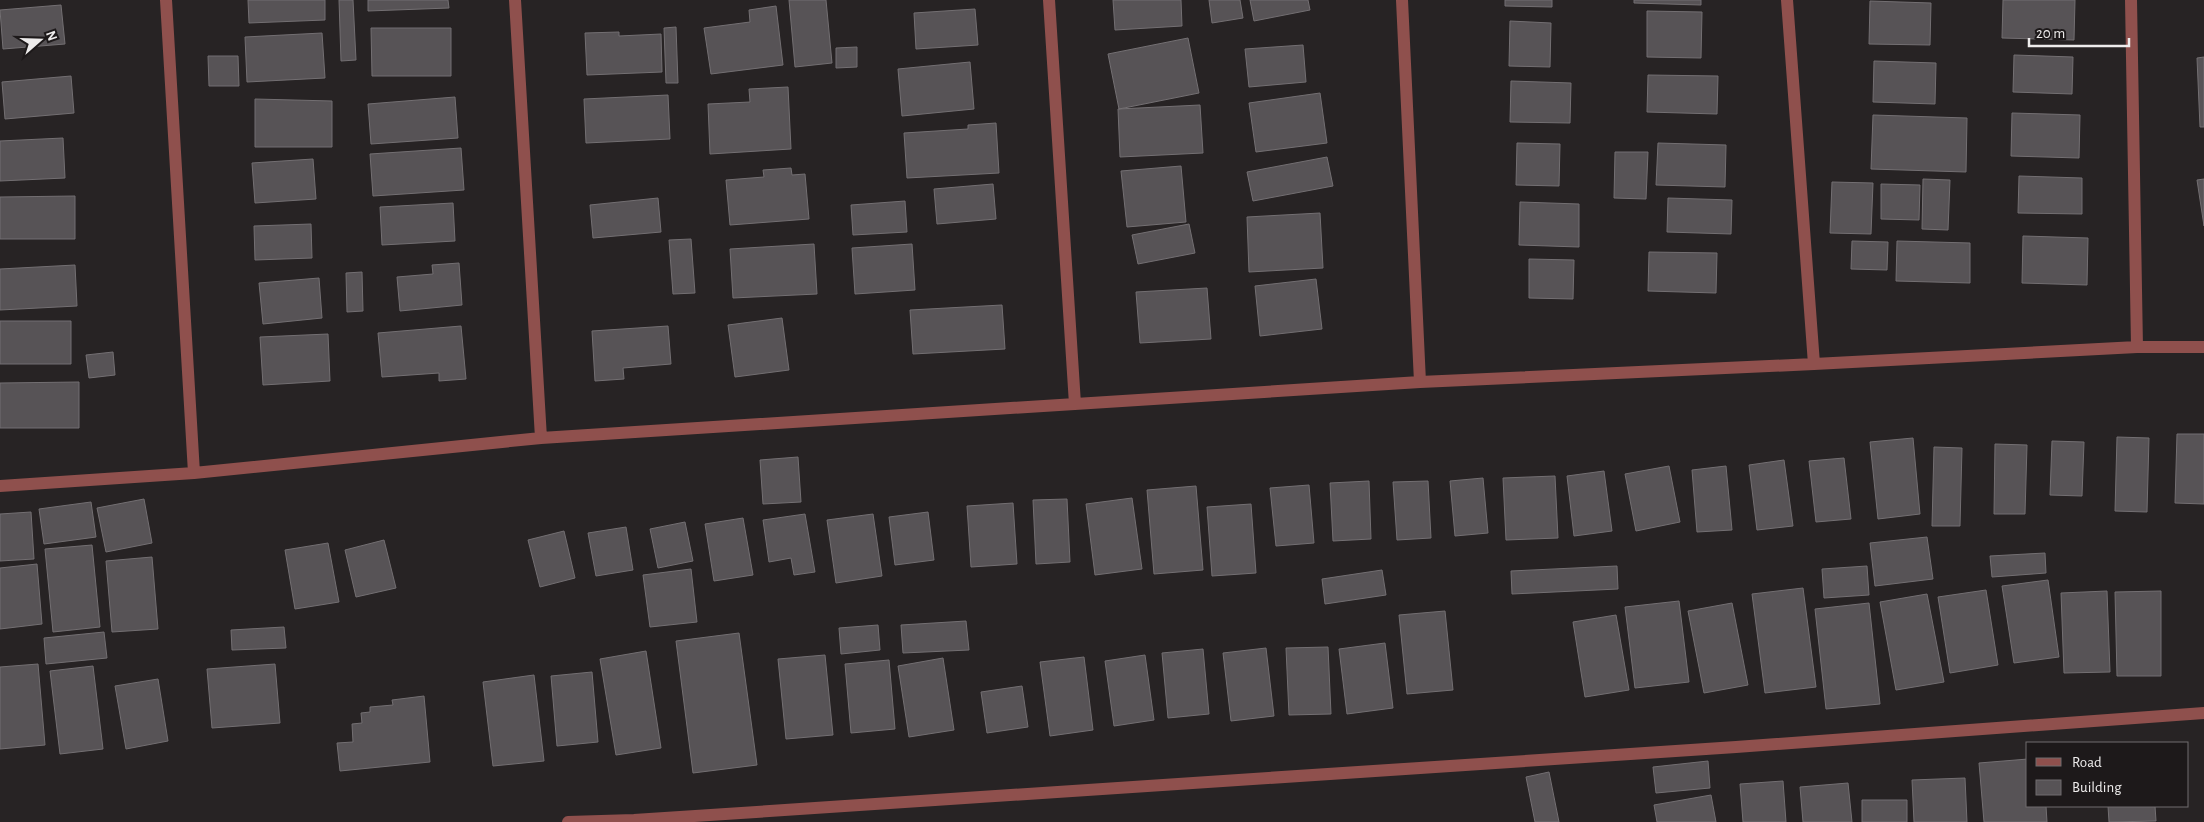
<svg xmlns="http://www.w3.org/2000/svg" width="2204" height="822" font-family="'Alegreya Sans',sans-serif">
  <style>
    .building { fill: #575356; stroke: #736f72 }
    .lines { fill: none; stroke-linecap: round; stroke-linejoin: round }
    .street { stroke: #8f504d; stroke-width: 12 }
  </style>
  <rect width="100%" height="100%" fill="#272324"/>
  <!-- building -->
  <path class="building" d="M248,0h77v20l-76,3z
    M339,0h14l3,60 -15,1z
    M368,0h80l1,8 -81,3z
    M789,0h37l6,63 -37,4z
    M1113,0h68l1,26 -67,4z
    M1209,0h31l3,18 -31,5z
    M1250,0h58l2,10 -56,11z
    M1505,0h47v7l-47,-1z
    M1634,0h67v5l-67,-2z
    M2003,0h72l-1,40 -72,-2z
    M1870,1l61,2 -1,42 -61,-1z
    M61,5l4,39 -62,5 -3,-39z
    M776,6l7,59 -72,9 -7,-46 46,-6 -1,-12z
    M975,9l3,36 -62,4 -2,-36z
    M1647,11l55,1 -1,46 -54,-1z
    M1510,21l41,2 -1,44 -41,-1z
    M676,27l2,56h-12l-2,-55z
    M371,28h80v48h-79z
    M619,32v4l42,-2 1,38 -75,3 -2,-42z
    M322,33l3,45 -78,4 -2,-45z
    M1188,38l11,55 -80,16 -11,-55z
    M1303,45l3,37 -57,5 -4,-38z
    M857,47v20l-21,1v-20z
    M2014,55l59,2 -1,37 -59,-2z
    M208,56h30l1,30h-30z
    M2204,57v70h-4l-3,-69z
    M1874,61l62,2 -1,41 -62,-2z
    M970,62l4,47 -72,7 -4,-47z
    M1648,75l70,1 -1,38 -70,-2z
    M71,76l3,37 -69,6 -3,-37z
    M1511,81l60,2 -1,40 -60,-1z
    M788,87l3,62 -81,5 -2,-50 42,-2 -1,-13z
    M1320,93l7,50 -71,9 -7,-49z
    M668,95l2,44 -84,4 -2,-44z
    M455,97l3,41 -87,6 -3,-40z
    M255,99l77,2v46h-77z
    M1200,105l3,48 -83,4 -2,-48z
    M2012,113l68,2 -1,43 -68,-2z
    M1873,115l94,3 -1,54 -95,-3z
    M996,123l3,50 -92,5 -3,-45 64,-4v-4z
    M63,138l2,40 -65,3v-40z
    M1517,143l43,1 -1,42 -43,-1z
    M1658,143l68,2 -1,42 -69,-2z
    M461,148l3,42 -91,6 -3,-42z
    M1615,152h33l-2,47 -32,-1z
    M1327,157l6,29 -80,15 -6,-29z
    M313,159l3,40 -61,4 -3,-40z
    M1181,166l5,56 -59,5 -6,-56z
    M791,168l1,7 13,-1 4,45 -79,6 -4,-45 38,-3 -1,-7z
    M2019,176l63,2v36l-64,-1z
    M1923,179l27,1 -2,50 -26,-1z
    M2204,179v47l-7,-46z
    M1832,182l41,1 -2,51 -41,-1z
    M993,184l3,35 -59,5 -3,-35z
    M1881,184l39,1 -1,35 -38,-1z
    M75,196v43h-75v-42z
    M658,198l3,34 -68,6 -3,-33z
    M1668,198l64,2 -1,34 -64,-2z
    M905,201l2,31 -54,3 -2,-30z
    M1520,202l59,2v43l-60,-2z
    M453,203l2,38 -73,4 -2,-38z
    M1320,213l3,55 -74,4 -2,-55z
    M311,224l1,34 -57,2 -1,-34z
    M1189,224l6,29 -57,11 -6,-29z
    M2023,236l65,2 -1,47 -65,-2z
    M691,239l4,54 -22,1 -4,-54z
    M1852,241l36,1 -1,28 -36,-1z
    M1897,241l73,2v40l-74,-2z
    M814,244l3,50 -84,4 -3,-49z
    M912,244l3,46 -60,4 -3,-46z
    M1649,252l68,1 -1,40 -68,-2z
    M1529,259l45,1 -1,39 -44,-1z
    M459,263l3,42 -62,6 -3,-34 36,-3 -1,-9z
    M75,265l2,41 -77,4v-41z
    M362,272l1,39 -16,1 -1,-39z
    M319,278l3,40 -59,6 -4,-41z
    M1316,279l6,50 -62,7 -5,-50z
    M1207,288l4,51 -71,4 -4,-51z
    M1002,305l3,44 -92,5 -3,-44z
    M782,318l7,52 -54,7 -7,-52z
    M0,321h71v43h-71z
    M461,326l5,53 -27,2v-8l-57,4 -4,-44z
    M668,326l3,38 -48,4 1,11 -29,2 -3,-50z
    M328,334l2,47 -67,4 -3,-48z
    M113,352l2,23 -26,3 -3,-23z
    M79,382v46h-79v-45z
    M2177,434h27v70l-29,-1z
    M2117,437l32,1 -2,74 -32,-1z
    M1913,438l7,76 -42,5 -8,-77z
    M2052,441l32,1 -2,54 -32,-1z
    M1995,444l32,1 -2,69h-31z
    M1934,447l28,1 -2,78h-28z
    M798,457l3,45 -38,2 -3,-44z
    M1844,458l7,61 -35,3 -7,-61z
    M1784,460l9,66 -36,4 -8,-65z
    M1669,466l11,56 -44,9 -11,-57z
    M1726,466l6,64 -35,2 -5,-62z
    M1604,471l8,60 -38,5 -7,-60z
    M1555,476l3,62 -52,2 -3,-62z
    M1483,478l5,55 -33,3 -5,-55z
    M1369,481l2,58 -38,2 -3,-58z
    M1428,481l3,57 -34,2 -4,-58z
    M1309,485l5,58 -38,3 -6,-58z
    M1196,486l7,84 -49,4 -7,-84z
    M1132,498l10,71 -47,6 -9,-71z
    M144,499l8,44 -46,9 -9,-44z
    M1067,499l3,63 -34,2 -3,-64z
    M91,502l5,35 -52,7 -5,-35z
    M1013,503l4,61 -46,3 -4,-61z
    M1251,504l5,69 -44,3 -5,-69z
    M31,512l3,47 -34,2v-47z
    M928,512l6,48 -39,5 -6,-48z
    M805,514l10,58 -21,3 -3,-17 -22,4 -6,-42z
    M873,514l9,62 -46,7 -9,-63z
    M743,518l10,57 -39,6 -9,-57z
    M685,522l8,39 -35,7 -8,-39z
    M626,527l7,43 -37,6 -8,-43z
    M564,531l11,47 -35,9 -12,-47z
    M1927,537l6,42 -58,7 -5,-43z
    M384,540l12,48 -40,9 -11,-47z
    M328,543l11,59 -44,7 -10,-59z
    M92,545l8,82 -47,5 -8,-83z
    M2045,553l1,20 -54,4 -2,-21z
    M152,557l6,72 -46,3 -6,-71z
    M37,564l5,60 -42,5v-61z
    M1617,566l1,23 -106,5 -1,-23z
    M1867,566l2,29 -45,3 -2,-29z
    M691,569l6,53 -47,5 -7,-52z
    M1382,570l4,25 -61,9 -3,-25z
    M2048,580l11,77 -45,6 -12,-77z
    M1803,588l13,99 -51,6 -13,-99z
    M1986,590l12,75 -48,8 -12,-76z
    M2107,591l3,81 -46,1 -3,-80z
    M2161,591v85h-44l-2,-84z
    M1927,594l17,88 -48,8 -16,-88z
    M1679,601l10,81 -54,6 -10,-81z
    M1732,603l16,82 -44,8 -16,-82z
    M1869,603l11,101 -54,5 -11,-100z
    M1445,611l8,79 -46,4 -8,-79z
    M1616,615l13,75 -44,7 -12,-75z
    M966,621l3,29 -66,3 -2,-28z
    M878,625l2,25 -39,4 -2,-26z
    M284,627l2,21 -54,2 -1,-20z
    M104,632l3,26 -61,6 -2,-26z
    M739,633l18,132 -64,8 -17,-132z
    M1385,643l8,65 -46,6 -8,-65z
    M1328,647l3,67 -42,1 -3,-67z
    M1266,648l8,68 -43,5 -8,-68z
    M1203,649l6,65 -41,4 -6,-65z
    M646,651l15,97 -45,7 -16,-96z
    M825,655l8,80 -47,4 -8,-80z
    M1145,655l9,65 -40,6 -9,-65z
    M1084,657l9,73 -43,6 -10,-74z
    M943,658l11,72 -45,7 -11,-71z
    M889,660l6,69 -44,4 -6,-69z
    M38,664l7,81 -45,4v-82z
    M275,664l5,59 -68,5 -5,-59z
    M93,666l10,83 -43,5 -10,-83z
    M592,672l6,70 -41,4 -6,-70z
    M534,675l10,86 -51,5 -10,-84z
    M158,679l10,62 -42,8 -11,-63z
    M1022,686l6,41 -41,6 -6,-41z
    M424,696l6,66 -90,9 -3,-28 16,-1 -1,-18 10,-1 -1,-10 9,-1v-5l23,-2 -1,-5z
    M2028,759v47h18l1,16h-63l-5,-59z
    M1708,761l2,27 -54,5 -3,-26z
    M1549,772l10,50h-24l-9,-45z
    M1965,778l2,44h-53l-2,-42z
    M1783,781l3,41h-43l-3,-38z
    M1848,783l4,39h-49l-3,-35z
    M1711,795l5,27h-59l-3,-17z
    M1862,800h45v22h-45z
    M2108,806h47l1,15 -47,1z"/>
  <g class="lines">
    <!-- street -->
    <path class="street" d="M166,0l28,473
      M515,0l26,438
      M1049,0l26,404
      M1402,0l18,382
      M1787,0l27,364
      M2131,0l6,347
      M0,486l194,-13 347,-35 879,-56 394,-18 323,-17h67
      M568,822l66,-2 1102,-73 468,-34"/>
  </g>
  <!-- legend -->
  <rect x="2026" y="742" width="162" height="65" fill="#1d191a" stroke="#716d6e"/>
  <rect x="2036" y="758" width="25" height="8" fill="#8f504d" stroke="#716d6e"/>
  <text x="2072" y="767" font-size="15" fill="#eeecec">Road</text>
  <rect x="2036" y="780" width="25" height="15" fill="#575356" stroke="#716d6e"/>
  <text x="2072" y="792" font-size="15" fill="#eeecec">Building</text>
  <!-- north arrow -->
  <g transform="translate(40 40) rotate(70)" stroke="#1d191a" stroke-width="4" paint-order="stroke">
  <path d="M0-4L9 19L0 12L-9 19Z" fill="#eeecec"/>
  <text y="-8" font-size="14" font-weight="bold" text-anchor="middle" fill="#eeecec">N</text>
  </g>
  <!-- scale -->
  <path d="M2029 38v8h100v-8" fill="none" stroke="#eeecec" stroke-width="2.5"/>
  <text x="2036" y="38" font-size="15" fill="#eeecec" stroke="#1d191a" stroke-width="4" paint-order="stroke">20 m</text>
</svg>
